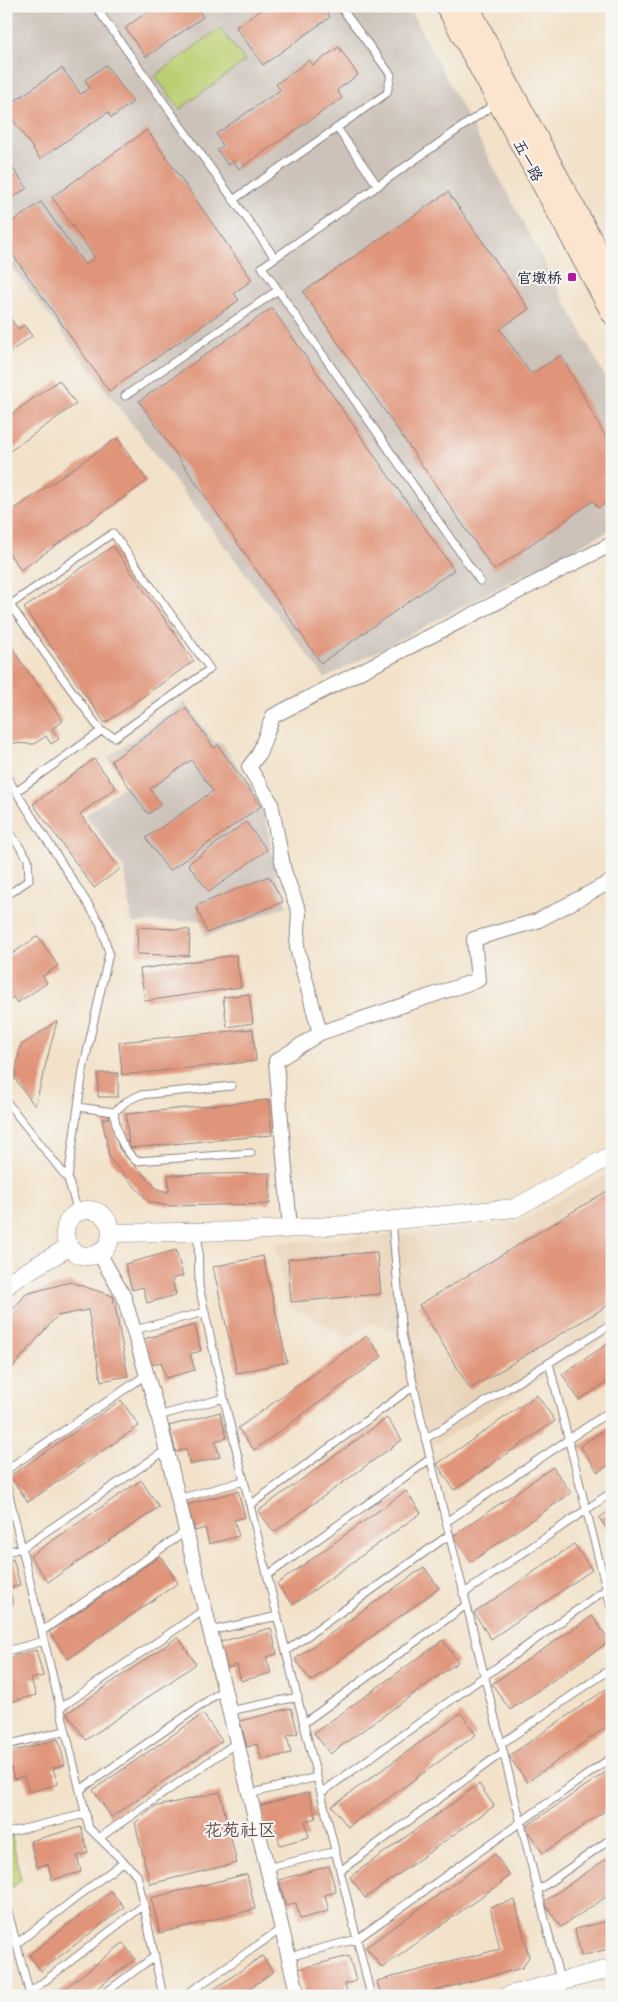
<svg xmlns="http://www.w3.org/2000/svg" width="618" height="2002" font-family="Mali,'LXGW WenKai TC',sans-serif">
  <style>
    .built { fill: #e9d3b8 }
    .industrial { fill: #ccc2b9 }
    .green { fill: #bbcf72; stroke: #6e7856 }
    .building { fill: #e0957a }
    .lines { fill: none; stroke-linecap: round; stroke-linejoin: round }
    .service-casing { stroke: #8a8282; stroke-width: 9 }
    .minor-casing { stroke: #8a8282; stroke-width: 16 }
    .tertiary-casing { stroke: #8a8282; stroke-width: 19 }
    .secondary-casing { stroke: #8a8282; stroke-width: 22 }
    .service { stroke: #fff; stroke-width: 7 }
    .minor { stroke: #fff; stroke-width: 14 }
    .tertiary { stroke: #fff; stroke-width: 18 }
    .secondary { stroke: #fbe5cf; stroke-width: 20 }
    .poi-dot { fill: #b5179e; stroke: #f6f6f2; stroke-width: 2 }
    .labels { text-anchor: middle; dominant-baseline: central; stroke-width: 4; stroke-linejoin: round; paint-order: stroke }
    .street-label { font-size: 15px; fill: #22223b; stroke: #f6f6f2 }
    .poi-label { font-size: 15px; fill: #22223b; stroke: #f6f6f2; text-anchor: end }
    .quarter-label { font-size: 18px; fill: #644a51; stroke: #f6f6f2 }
  </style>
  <rect width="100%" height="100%" fill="#f6f6f2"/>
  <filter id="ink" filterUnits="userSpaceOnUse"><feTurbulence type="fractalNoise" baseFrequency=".02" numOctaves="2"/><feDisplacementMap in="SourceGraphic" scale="10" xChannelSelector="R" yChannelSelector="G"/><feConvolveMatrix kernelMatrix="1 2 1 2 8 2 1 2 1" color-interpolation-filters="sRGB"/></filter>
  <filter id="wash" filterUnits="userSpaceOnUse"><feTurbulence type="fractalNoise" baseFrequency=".0096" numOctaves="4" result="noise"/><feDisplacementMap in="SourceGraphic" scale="20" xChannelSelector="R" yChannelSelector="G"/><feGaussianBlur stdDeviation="1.12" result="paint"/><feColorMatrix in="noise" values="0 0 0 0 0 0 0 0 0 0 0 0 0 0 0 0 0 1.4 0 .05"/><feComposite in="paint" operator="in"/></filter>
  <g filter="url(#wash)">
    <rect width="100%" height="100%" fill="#f2e2ca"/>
    <!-- built -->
    <path class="built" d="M612,1173v161l-184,115 -26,-115 -30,-12 -24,16 -60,-33 -12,-62 130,-9 113,-12z"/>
    <!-- industrial -->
    <path class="industrial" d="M22,6h386l204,384v139l-287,149 -319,-419v-248z
      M185,702l29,40 8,1 41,63 13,69 11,31 -82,31 -5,-17 -68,3 -7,-52 -39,-56 41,-31 -20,-26z"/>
    <!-- green -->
    <path class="green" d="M220,28l25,33 -65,48 -25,-33z
      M6,1809l15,71 -15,13z"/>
    <g id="blocks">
      <!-- building -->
      <path class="building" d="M155,6h41l7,11 -57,40 -21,-29z
        M266,6h57l7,11 -67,48 -27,-38z
        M339,47l19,28 -21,15 5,8 -103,71 -6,-8 -5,4 -11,-15 6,-4 -7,-12 64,-44 -4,-6 33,-24 4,5z
        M106,65l27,37 -22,16 -3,-6 -68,47 -34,-49v-3l56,-39 19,26 9,-6 -5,-8z
        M147,130l105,150 -18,13 5,7 -130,91 -103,-146v-19l35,-24 44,63 10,-7 -43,-61z
        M6,159l21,29 -21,14z
        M448,192l81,117 -29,20 31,45 30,-19 51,94v49l-14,10 -5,-7 -99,69 -191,-278z
        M272,308l182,262 -133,93 -182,-262z
        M11,319l7,10 6,-4 8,11 -26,19v-33z
        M59,380l17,24 -70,50v-36z
        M117,438l30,43 -126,89 -15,-21v-34z
        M113,546l81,115 -89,62 -81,-115z
        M6,640l57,81 -11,8 7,10 -8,5 -5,-8 -12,8 -26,-1 -2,-2z
        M186,708l28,40 4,-3 43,61 -92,65 -23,-33 67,-47 -22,-31 -41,29 11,16 -13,9 -37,-53z
        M94,759l22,29 -36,26 40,55 -26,19 -61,-84z
        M246,822l21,28 -58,42 -21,-28z
        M269,876l14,26 -76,31 -11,-27z
        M138,927l52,3 -1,26 -52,-2z
        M38,936l20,30 -15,10 4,7 -30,20 -4,-6 -7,5v-44z
        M236,955l5,32 -96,14 -5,-32z
        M249,994l4,29 -26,4 -4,-30z
        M57,1021l-22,85 -20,-27 5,-33z
        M253,1029l3,32 -134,14 -3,-33z
        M98,1073h20v24h-20z
        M268,1100l4,35 -143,13 -3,-34z
        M112,1117l7,32 38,40 12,3 -1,-17 102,-2v31l-101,2 -20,-4 -39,-43 -8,-40z
        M612,1188v115l-142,86 -51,-84z
        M176,1250l7,26 -11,3 4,16 -29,8 -4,-16 -11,3 -7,-26z
        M377,1252l4,42 -90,8 -3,-43z
        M263,1256l24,106 -50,11 -24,-106z
        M70,1282l43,14 15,80 -27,5 -13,-71 -31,6 -51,59v-58l20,-23z
        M195,1325l6,26 -11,3 5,16 -29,8 -5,-16 -10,3 -7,-26z
        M367,1336l15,21 -128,93 -16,-22z
        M612,1341v38l-33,21 -17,-26z
        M537,1395l18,26 -101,69 -17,-26z
        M121,1400l18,26 -111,76 -18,-26z
        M220,1412l7,26 -12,3 5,16 -30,8 -4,-16 -10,3 -7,-26z
        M387,1418l15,22 -128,92 -16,-21z
        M612,1425v38l-14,9 -18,-26z
        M553,1467l18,26 -100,69 -18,-26z
        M141,1480l18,27 -111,75 -18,-26z
        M238,1491l7,26 -11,3 5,16 -30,8 -4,-16 -10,3 -8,-26z
        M406,1491l15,22 -128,92 -16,-21z
        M612,1509v27l-13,-18z
        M574,1544l18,26 -101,69 -17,-26z
        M160,1556l18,27 -110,76 -19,-27z
        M13,1559l7,26 -11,3 4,16 -7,2v-45z
        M424,1567l15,21 -128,93 -16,-22z
        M592,1616l18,25 -100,69 -18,-26z
        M271,1628l6,26 -11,3 5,16 -30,8 -4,-16 -10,3 -7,-26z
        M178,1637l18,27 -110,76 -19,-27z
        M443,1640l15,22 -128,92 -16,-21z
        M36,1650l7,26 -12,3 5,16 -29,8 -1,-45z
        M609,1687l3,4v32l-85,59 -18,-26z
        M291,1708l7,25 -11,3 4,17 -29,7 -5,-16 -10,3 -7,-26z
        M461,1713l15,22 -128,92 -16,-21z
        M203,1714l19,27 -111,76 -18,-27z
        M58,1739l7,26 -12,3 5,16 -29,8 -5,-16 -10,3 -7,-26z
        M612,1768v38l-69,47 -18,-26z
        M479,1784l15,22 -129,92 -15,-21z
        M220,1792l17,71 -87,21 -15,-61 19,-16z
        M309,1792l7,26 -11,3 4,16 -29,8 -4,-16 -10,3 -7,-26z
        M81,1827l7,26 -11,3 4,16 -29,8 -4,-16 -11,3 -7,-26z
        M495,1854l15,22 -128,92 -16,-21z
        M612,1855v38l-51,34 -18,-25z
        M329,1866l7,26 -11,3 4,16 -29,8 -4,-16 -10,3 -7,-26z
        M247,1874l8,35 -95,24 -9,-35z
        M111,1891l13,16 -83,64 -12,-16z
        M515,1900l14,57 -7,11 -108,28h-33l-4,-15 123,-32 -10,-42z
        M612,1920v28l-31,8 -6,-27z
        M123,1943l12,16 -48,37h-32z
        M262,1956l11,16 -34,24h-35z
        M349,1956l7,25 -11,3 3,12h-31l-1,-4 -11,3 -6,-26z
        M6,1985l6,7 -5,4h-1z
        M269,1992l1,4h-12v-1z"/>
    </g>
  </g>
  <g filter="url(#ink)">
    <use href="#blocks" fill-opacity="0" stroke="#8a8282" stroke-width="1"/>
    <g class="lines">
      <defs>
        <path id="service" d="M95,6l180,252
          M337,128l41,58
          M233,200l154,-107 4,-18 -51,-69
          M125,396l153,-106
          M480,581l-218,-314 234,-164
          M6,600l4,5 91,126 14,6 95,-68 -97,-136 -103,72
          M6,776l94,147 9,30 -26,117 -15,109 10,33
          M17,791l84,-60
          M6,827l22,32 1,21 -23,16
          M232,1086l-92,9 -13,6 -13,11c3,22 6,33 22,49l115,-8
          M6,1101l62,78
          M78,1107l36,5
          M392,1221l10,113 26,115 136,547
          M198,1232l1,54 29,130 143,580
          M134,1330l71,-18
          M549,1363l63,248
          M158,1416l66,-18
          M425,1439l187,-115
          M6,1470l140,-95
          M6,1482l83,346 48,47 26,121
          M178,1499l66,-18
          M250,1505l164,-119
          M446,1522l166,-112
          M6,1552l16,-4 144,-98
          M268,1575l162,-116
          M463,1594l149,-102
          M42,1631l143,-99
          M210,1631l68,-15
          M6,1651l38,-10
          M286,1651l163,-116
          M60,1708l144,-98
          M229,1711l69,-14
          M304,1723l162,-118
          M501,1744l111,-76
          M6,1745l59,-14
          M80,1790l143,-100
          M321,1793l291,-208
          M249,1794l68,-17
          M11,1832l74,-18
          M99,1838l137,-95
          M267,1868l69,-17
          M340,1871l163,-119
          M537,1891l75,-53
          M6,1904l24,91
          M6,1943l9,-6
          M16,1944l107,-82
          M288,1957l69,-18 255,-182
          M25,1996l119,-91
          M101,1996l54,-40
          M184,1996l97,-67"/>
        <path id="minor" d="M320,1033l-23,-85 2,-36 -15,-41 -13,-68 -22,-36 10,-13 14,-38 339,-172
          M290,1229l-14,-168 44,-28 158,-53 -4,-41 63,-18 75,-40
          M99,1253l25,44 33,113 141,586"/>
        <path id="tertiary" d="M65 1233a23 23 0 1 1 46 0a23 23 0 1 1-46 0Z
          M111,1233l139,-2 95,-6 170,-17 97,-53
          M6,1287l6,-7 57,-33
          M507,1996l105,-28"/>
        <path id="secondary" d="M446,6l166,308
          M469,6l30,60 113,211"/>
      </defs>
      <!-- service casing -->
      <use href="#service" class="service-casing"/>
      <!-- minor casing -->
      <use href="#minor" class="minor-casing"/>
      <!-- tertiary casing -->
      <use href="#tertiary" class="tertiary-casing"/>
      <!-- secondary casing -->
      <use href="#secondary" class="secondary-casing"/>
      <!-- service -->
      <use href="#service" class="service"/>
      <!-- minor -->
      <use href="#minor" class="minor"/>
      <!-- tertiary -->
      <use href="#tertiary" class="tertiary"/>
      <!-- secondary -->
      <use href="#secondary" class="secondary"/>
    </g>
  </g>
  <!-- markers -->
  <rect class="poi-dot" x="567" y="272" width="10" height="10" rx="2.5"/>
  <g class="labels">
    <!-- street labels -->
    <g class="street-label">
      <text transform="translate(529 160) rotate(62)">五一路</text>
    </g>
    <!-- poi labels -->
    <g class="poi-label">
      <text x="562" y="277">官墩桥</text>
    </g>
    <!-- quarter labels -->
    <g class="quarter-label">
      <text x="240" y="1829">花苑社区</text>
    </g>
  </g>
  <!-- margin -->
  <rect width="618" height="2002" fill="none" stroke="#f6f6f2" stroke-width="25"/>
</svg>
